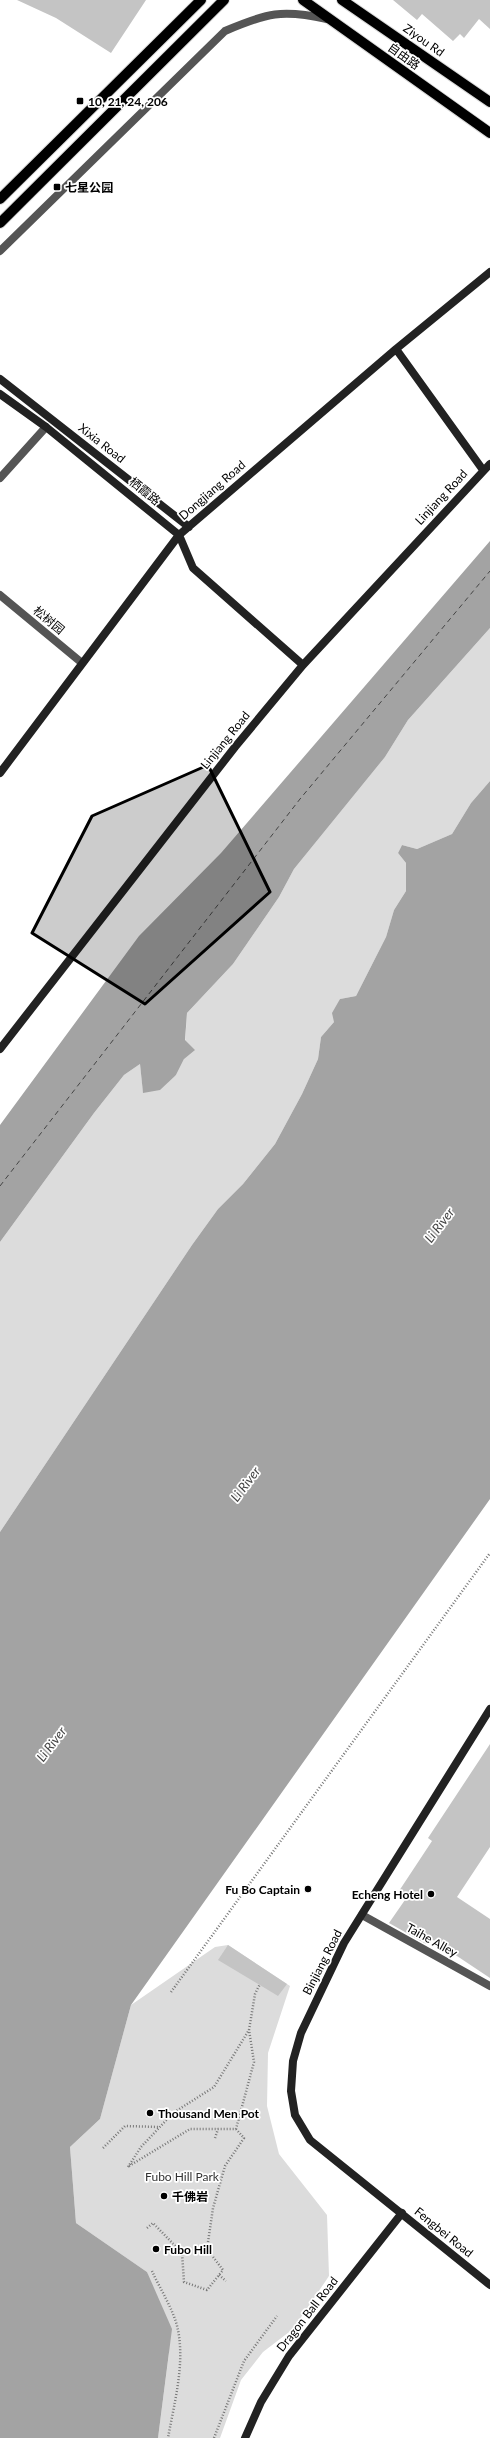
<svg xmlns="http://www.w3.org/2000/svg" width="490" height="2438" font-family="Lato,'Noto Sans SC',sans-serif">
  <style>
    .green { fill: #dcdcdc }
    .water { fill: #a3a3a3 }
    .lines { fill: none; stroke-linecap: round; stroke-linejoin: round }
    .ferry { stroke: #444; stroke-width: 1; stroke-dasharray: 5 4; stroke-linecap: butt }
    .building { fill: #c4c4c4 }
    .primary-casing { stroke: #dbdbdb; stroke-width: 12 }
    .path { stroke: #777; stroke-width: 2.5; stroke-dasharray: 1 2; stroke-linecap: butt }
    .lane { stroke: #555; stroke-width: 8 }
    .secondary { stroke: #222; stroke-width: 8 }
    .primary { stroke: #000; stroke-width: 10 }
    .marked { fill: #000; fill-opacity: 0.2; stroke: #000; stroke-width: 3; stroke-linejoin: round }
    .poi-dot { fill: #000; stroke: #fff; stroke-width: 1.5 }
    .labels { text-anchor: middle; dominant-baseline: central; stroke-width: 3.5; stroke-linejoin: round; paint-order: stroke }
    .street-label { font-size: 12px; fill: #000; stroke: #fff }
    .poi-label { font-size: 12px; font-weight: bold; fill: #000; stroke: #fff; text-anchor: start }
    .park-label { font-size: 12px; fill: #333; stroke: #fff }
    .water-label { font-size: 13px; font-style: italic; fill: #444; stroke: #fff }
  </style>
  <rect width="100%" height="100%" fill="#fff"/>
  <!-- green -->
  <path class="green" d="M490,628v153l-19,22 -19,31 -35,15 -15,-4 -4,8 8,10v28l-12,19 -8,27 -30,59 -16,3 -6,23 -13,15 -3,22 -16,35 -27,50 -32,40 -25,25 -26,36 -192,287v-290l94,-129 30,-38 16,-11 3,28 33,-17 8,-16 3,-46 46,-49 46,-67 15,-28 91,-112 23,-37z
    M228,1945l62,41 -22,67 -1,53 12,48 48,61 2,61 -36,53 -30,23 -22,28 -21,58h-62l11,-85 -22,-81 -71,-49 -6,-76 30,-28 31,-114 84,-58z"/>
  <!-- water -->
  <path class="water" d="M490,541v87l-82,92 -23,37 -91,112 -15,28 -46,67 -46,49 -2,27 10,10 -11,9 -8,16 -16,15 -17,3 -3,-29 -16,11 -30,38 -94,129v-117l139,-189 82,-83z
    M490,781v718l-359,506 -31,114 -30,28 6,76 71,49 25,57 -14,109h-158v-906l192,-287 26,-36 25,-25 32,-40 27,-50 16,-35 3,-22 13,-15 -2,-9 8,-14 16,-3 30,-59 8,-27 12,-19v-28l-8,-10 4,-8 15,4 35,-15 19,-31z"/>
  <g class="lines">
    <!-- ferry -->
    <path class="ferry" d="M0,1186l300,-387 190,-228"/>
  </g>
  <!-- building -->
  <path class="building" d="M17,0h129l-35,53 -55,-35z
    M393,0h97v29l-11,-10 -15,19 -4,-4 -7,7 -31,-27 -5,6z
    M490,1744v103l-33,50 33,22v59l-60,-40 -4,6 -37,-21 18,-26 -8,-6 33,-50 -4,-3z
    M228,1945l59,39 -9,12 -60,-36z"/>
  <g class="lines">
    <defs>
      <path id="primary" d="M303,0l187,133
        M342,0l148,102
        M0,199l201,-199
        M0,223l224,-223"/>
    </defs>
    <!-- primary casing -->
    <use href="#primary" class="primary-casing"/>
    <!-- path -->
    <path class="path" d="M171,1992l319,-439
      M215,2138l3,-9
      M103,2148l22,-22 34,1
      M129,2166l61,-37h46l18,-67 -5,-32
      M128,2167l13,-20 32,-34 41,-26 35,-57 6,-36 5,-10
      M147,2228l6,-5 29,30 2,29 23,8 16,-20 -16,-21 6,-41 12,-42 19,-28 -8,-9
      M152,2271c8,18 22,39 26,59 7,35 -4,74 -10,108
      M219,2275l7,6
      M214,2438l30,-77 33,-45"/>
    <!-- lane -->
    <path class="lane" d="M0,251l225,-220c42,-18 57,-22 102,-12
      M0,478l46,-51
      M0,595l82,68
      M362,1915l128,71"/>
    <!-- secondary -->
    <path class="secondary" d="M396,349l87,121
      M0,379l189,148
      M0,394l46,33 133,108 14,33 110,97
      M0,773l179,-238 217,-186 94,-77
      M0,1049l235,-302 68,-82 187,-201
      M490,1709l-146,234 -43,90 -8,28 -2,30 4,24 15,25 180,145
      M245,2438l16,-36 28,-46 113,-143"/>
    <!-- primary -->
    <use href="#primary" class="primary"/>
  </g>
  <!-- marked area -->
  <path class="marked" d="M208,765l62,127 -125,112 -113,-71 60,-117z"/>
  <!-- markers -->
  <g class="poi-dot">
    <rect x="76" y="97" width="8" height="8" rx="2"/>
    <rect x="53" y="183" width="8" height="8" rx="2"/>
    <circle cx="308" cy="1889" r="4"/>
    <circle cx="431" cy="1894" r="4"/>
    <circle cx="150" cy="2113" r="4"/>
    <circle cx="164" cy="2196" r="4"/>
    <circle cx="156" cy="2249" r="4"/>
  </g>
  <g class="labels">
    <!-- street labels -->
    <g class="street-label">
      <text transform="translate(424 40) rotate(35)">Ziyou Rd</text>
      <text transform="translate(404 56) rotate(35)">自由路</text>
      <text transform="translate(102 443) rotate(38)">Xixia Road</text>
      <text transform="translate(212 490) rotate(-41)">Dongjiang Road</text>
      <text transform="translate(145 491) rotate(39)">栖霞路</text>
      <text transform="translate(441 497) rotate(-47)">Linjiang Road</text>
      <text transform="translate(49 620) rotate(40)">松树园</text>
      <text transform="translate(225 740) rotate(-51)">Linjiang Road</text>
      <text transform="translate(432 1940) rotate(29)">Taihe Alley</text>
      <text transform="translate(322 1962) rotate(-63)">Binjiang Road</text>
      <text transform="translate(444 2232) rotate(39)">Fengbei Road</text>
      <text transform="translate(307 2314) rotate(-52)">Dragon Ball Road</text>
    </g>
    <!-- poi labels -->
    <g class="poi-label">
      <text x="88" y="101">10, 21, 24, 206</text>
      <text x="65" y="187">七星公园</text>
      <text x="300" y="1889" text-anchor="end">Fu Bo Captain</text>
      <text x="423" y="1894" text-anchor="end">Echeng Hotel</text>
      <text x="158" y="2113">Thousand Men Pot</text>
      <text x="172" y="2196">千佛岩</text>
      <text x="164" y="2249">Fubo Hill</text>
    </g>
    <!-- park labels -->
    <g class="park-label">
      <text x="182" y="2176">Fubo Hill Park</text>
    </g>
    <!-- water labels -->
    <g class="water-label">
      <text transform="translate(439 1225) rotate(-53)">Li River</text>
      <text transform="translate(245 1484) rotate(-53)">Li River</text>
      <text transform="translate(51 1744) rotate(-53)">Li River</text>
    </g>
  </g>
</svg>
